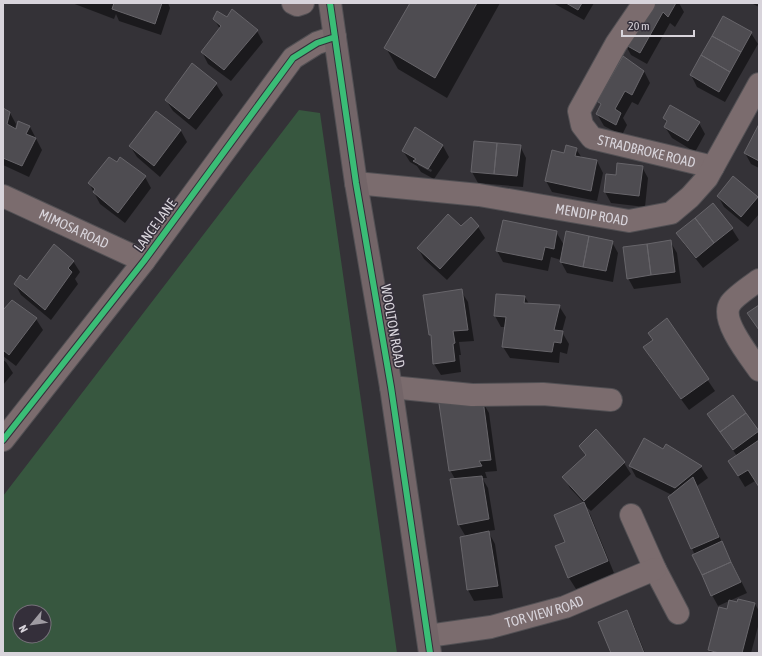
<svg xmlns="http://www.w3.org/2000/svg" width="762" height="656" font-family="'Asap Condensed',sans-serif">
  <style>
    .green { fill: #37573f; fill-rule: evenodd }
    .shadow { fill: #0007; fill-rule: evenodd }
    .building { fill: #4e4c51; stroke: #67656a }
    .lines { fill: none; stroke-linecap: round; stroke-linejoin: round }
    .street-casing { stroke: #525054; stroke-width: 24 }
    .secondary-casing { stroke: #525054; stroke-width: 24 }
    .street { stroke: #7b6c6e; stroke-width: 22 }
    .secondary { stroke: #736568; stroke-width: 22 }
    .cycleway-casing { stroke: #342f3a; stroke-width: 8 }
    .cycleway { stroke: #3abd76; stroke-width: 6 }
    .labels { text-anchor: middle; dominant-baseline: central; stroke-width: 3; stroke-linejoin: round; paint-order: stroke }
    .street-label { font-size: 14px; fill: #d8d4db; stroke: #342f3a }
  </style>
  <rect width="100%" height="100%" fill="#343237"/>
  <!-- green -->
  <path class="green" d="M299,110l21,3 77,540h-394v-157zM20,612h24v24h-24z"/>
  <!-- shadow -->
  <path class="shadow" d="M72,3h96l2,5 -9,27 -42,-14 -3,-7 -2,5z
    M412,3h88l-53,95 -49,-29 -12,-21z
    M553,3h41l-10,17z
    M651,3h28l5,9 -9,15 -5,-4 -23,41 -16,-9 -6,-11z
    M751,3h8v4z
    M214,19h13l30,12 6,11 -32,39 -23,-17 -6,-12 18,-23z
    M751,33l7,11 -33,58 -28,-15 -6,-12z
    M644,71l6,12 -12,22 -6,-3 -9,16 4,7 -5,10 -18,-9 -7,-12 4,-8 -3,-5z
    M216,84l7,11 -27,35 -23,-19 -7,-11z
    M3,109l7,4 6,11 -1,5 2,1 13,-3 12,23 -13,27 -26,-12z
    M664,118l35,5 6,11 -10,18 -23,-14 -7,-11 2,-3z
    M759,126v42l-8,-4 -6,-11z
    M181,131l6,11 -27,35 -23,-20 -7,-11z
    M443,146l6,11 -15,22 -13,-7 -4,-6 -7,-4 -7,-11zM418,163l14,7 -1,2 -13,-7z
    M520,146l6,12 -3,29 -45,-4 -6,-11z
    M576,149l6,9 15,3 6,12 -6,28 -45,-9 -6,-11 19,-26z
    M642,167l6,11 -3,29 -34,-4 -6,-11 12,-16z
    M145,177l6,11 -26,35 -25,-19 -11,-21z
    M718,196l39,1 2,4v13l-11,13 -24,-20z
    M471,218l7,9 7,11 -38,42 -23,-21 -6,-11 43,-20z
    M732,229l7,11 -36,28 -19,-24 -6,-11z
    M556,232l8,13 48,-3 6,11 -5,29 -46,-9 -6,-11v-2l-10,-3 -3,14 -45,-9 -6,-11z
    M670,241l7,12 4,30 -47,6 -6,-11z
    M73,261l7,11 -5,7 3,5 -27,36 -30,-25 -6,-11 12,-3z
    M461,291l7,11 6,39 -15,1 2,13h-2l2,17 -20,3 -7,-11 -2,-26 -2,-4z
    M525,297l4,7 30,2 7,11 -4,15 7,12 -2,10 -7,-2 -1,11 -49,-5 -7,-11 3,-20h-5l-6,-11z
    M12,301l24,18 7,11 -27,36 -13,-10v-44z
    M667,320l48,71 -26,19 -38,-51 -6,-11 9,-7z
    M3,360l3,2 7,11 -10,12z
    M733,397l26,37v53l-4,-6 -10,6 -16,-26 8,-5 -29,-42z
    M482,401l7,12 8,58 -12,1 2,6h-5l6,10 7,42 -7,1 7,13 8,54 -29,3 -6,-11 -7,-52 5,-1 -7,-12 -4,-46 -5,-9z
    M596,430l28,33 7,11 -40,37 -7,-6 6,9 24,59 -38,16 -7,-11 -13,-32 10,-4 18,-39 -14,-15 -6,-11 22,-21 -6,-10z
    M667,445l34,22 7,11 -11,8 27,61 23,46 -29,13 -6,-11 -42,-98 2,-2 -36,-18 -6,-11 34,-15z
    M738,603l17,1 4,7v12l-8,30h-40l-2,-3 19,-40z
    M627,611l6,12 12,30h-33z"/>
  <!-- building -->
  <path class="building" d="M114,3h48l-7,21 -43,-15z
    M410,3h67l-42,75 -51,-30z
    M566,3h16l-4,7z
    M647,3h29l-8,14 -5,-5 -23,41 -16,-9z
    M232,9l26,21 -34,40 -23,-18 20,-26 -8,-7 4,-8 10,6z
    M723,16l29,16 -11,20 -29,-16z
    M712,36l29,16 -11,20 -29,-17z
    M701,55l29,17 -11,20 -29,-17z
    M623,56l21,15 -12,24 -7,-4 -10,18 6,4 -5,12 -20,-11 5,-10 -4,-3z
    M192,63l25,20 -28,36 -24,-19z
    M670,105l30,17 -12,19 -24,-14 3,-6 -4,-3z
    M3,108l7,4 -3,12 9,5 2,-8 12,5 -4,8 10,4 -14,28 -19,-8z
    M156,111l25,19 -27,36 -25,-20z
    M759,124v37l-15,-8z
    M415,127l28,18 -15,24 -15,-8 3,-2 -14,-8z
    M474,141l23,2 -3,31 -23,-2z
    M497,143l24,2 -4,31 -23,-2z
    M566,145l11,3 -2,8 22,4 -6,31 -46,-10 7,-31 12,3z
    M109,157l8,5 3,-5 26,19 -28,37 -25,-21 2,-3 -7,-6z
    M617,163l26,3 -4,30 -35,-4 2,-18 10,1z
    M733,176l25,21 -17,20 -24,-21z
    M713,203l20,25 -19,15 -19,-25z
    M448,214l13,12 10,-9 8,9 -39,43 -23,-21z
    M695,218l19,25 -18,15 -20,-25z
    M503,220l54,11 -3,18 -9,-2 -3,13 -46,-9z
    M566,231l23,5 -6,31 -23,-5z
    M589,236l24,5 -7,30 -23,-4z
    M671,240l4,32 -24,3 -4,-31z
    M54,244l20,17 -6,7 4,4 -27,38 -31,-26 6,-9 7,5z
    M647,244l4,31 -24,4 -4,-32z
    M462,289l6,41 -15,1 2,12 -2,1 2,17 -22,3 -2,-29h-2l-6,-40z
    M496,294l29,2 -1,7 36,2 -6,25 9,1 -2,12 -7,-1 -2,10 -50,-5 4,-30 -12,-1z
    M12,300l25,18 -28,37 -6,-5v-40z
    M759,305v25l-12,-17z
    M667,318l42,61 -28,20 -38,-52 10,-7 -5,-7z
    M733,395l13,18 -26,19 -13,-18z
    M438,397l45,3 8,60 -12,1 3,5 -33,5z
    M746,413l13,18 -26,19 -13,-18z
    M596,429l29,33 -41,39 -22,-24 24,-22 -7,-9z
    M644,438l19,11 3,-5 36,22 -27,22 -46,-22z
    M759,440v47l-11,-17 -10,6 -10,-15z
    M482,476l7,43 -31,6 -8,-46z
    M693,477l26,60 -28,12 -23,-52z
    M584,502l24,59 -40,17 -13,-32 10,-4 -11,-27z
    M489,531l9,55 -31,4 -7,-53z
    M722,541l9,21 -29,13 -10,-20z
    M731,562l10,20 -30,14 -9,-21z
    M738,599l17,4 -13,50h-23l-11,-3 11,-43 8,2 2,-9 8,2z
    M627,610l17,43h-33l-13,-31z"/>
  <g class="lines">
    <defs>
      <g id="street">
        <path d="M293,3l4,2 6,-2"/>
        <path id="s1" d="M644,3l-28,41 -37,67 3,14 10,13 121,29"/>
        <path id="s2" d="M356,183l123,12 150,26 42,-8 19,-16 17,-19 52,-94"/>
        <path id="s3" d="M3,196l141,65"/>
        <path d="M759,280c-7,5 -25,17 -29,24 -10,16 20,53 29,66"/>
        <path d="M391,387l81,8 71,-1 68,6"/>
        <path d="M3,440l141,-179 149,-203 24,-15 18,-6"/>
        <path d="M631,515l24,54 23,44"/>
        <path id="s4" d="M428,636l63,-9 74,-20 90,-38"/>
      </g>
      <path id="secondary" d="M330,3l26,180 35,204 39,266"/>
    </defs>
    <!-- street casing -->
    <use href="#street" class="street-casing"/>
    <!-- secondary casing -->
    <use href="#secondary" class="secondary-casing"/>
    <!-- street -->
    <use href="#street" class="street"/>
    <!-- secondary -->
    <use href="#secondary" class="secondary"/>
    <defs>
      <path id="cycleway" d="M330,3l26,180 35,204 39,266
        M3,440l141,-179 149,-203 24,-15 18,-6"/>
    </defs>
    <!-- cycleway casing -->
    <use href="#cycleway" class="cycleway-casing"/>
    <!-- cycleway -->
    <use href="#cycleway" class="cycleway"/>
  </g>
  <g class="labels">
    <!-- street labels -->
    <g class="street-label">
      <text stroke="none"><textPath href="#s1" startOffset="213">STRADBROKE ROAD</textPath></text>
      <text stroke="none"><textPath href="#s2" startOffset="238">MENDIP ROAD</textPath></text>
      <text transform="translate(155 225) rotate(-54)">LANCE LANE</text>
      <text stroke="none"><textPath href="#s3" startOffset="78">MIMOSA ROAD</textPath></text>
      <text transform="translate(393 326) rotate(80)">WOOLTON ROAD</text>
      <text stroke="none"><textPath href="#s4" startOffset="119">TOR VIEW ROAD</textPath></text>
    </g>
  </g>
  <!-- border -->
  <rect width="762" height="656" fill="none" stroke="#d8d4db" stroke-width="8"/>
  <!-- north arrow -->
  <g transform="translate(32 624) rotate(241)"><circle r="19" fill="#342f3a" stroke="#76717a"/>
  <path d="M0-3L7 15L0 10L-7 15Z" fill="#9f9ba2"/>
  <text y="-6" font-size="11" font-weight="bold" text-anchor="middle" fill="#d8d4db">N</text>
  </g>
  <!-- scale -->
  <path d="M622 30v6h72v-6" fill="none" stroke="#d8d4db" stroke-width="2"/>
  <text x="628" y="30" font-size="12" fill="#d8d4db" stroke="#342f3a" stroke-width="3" paint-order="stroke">20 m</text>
</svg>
